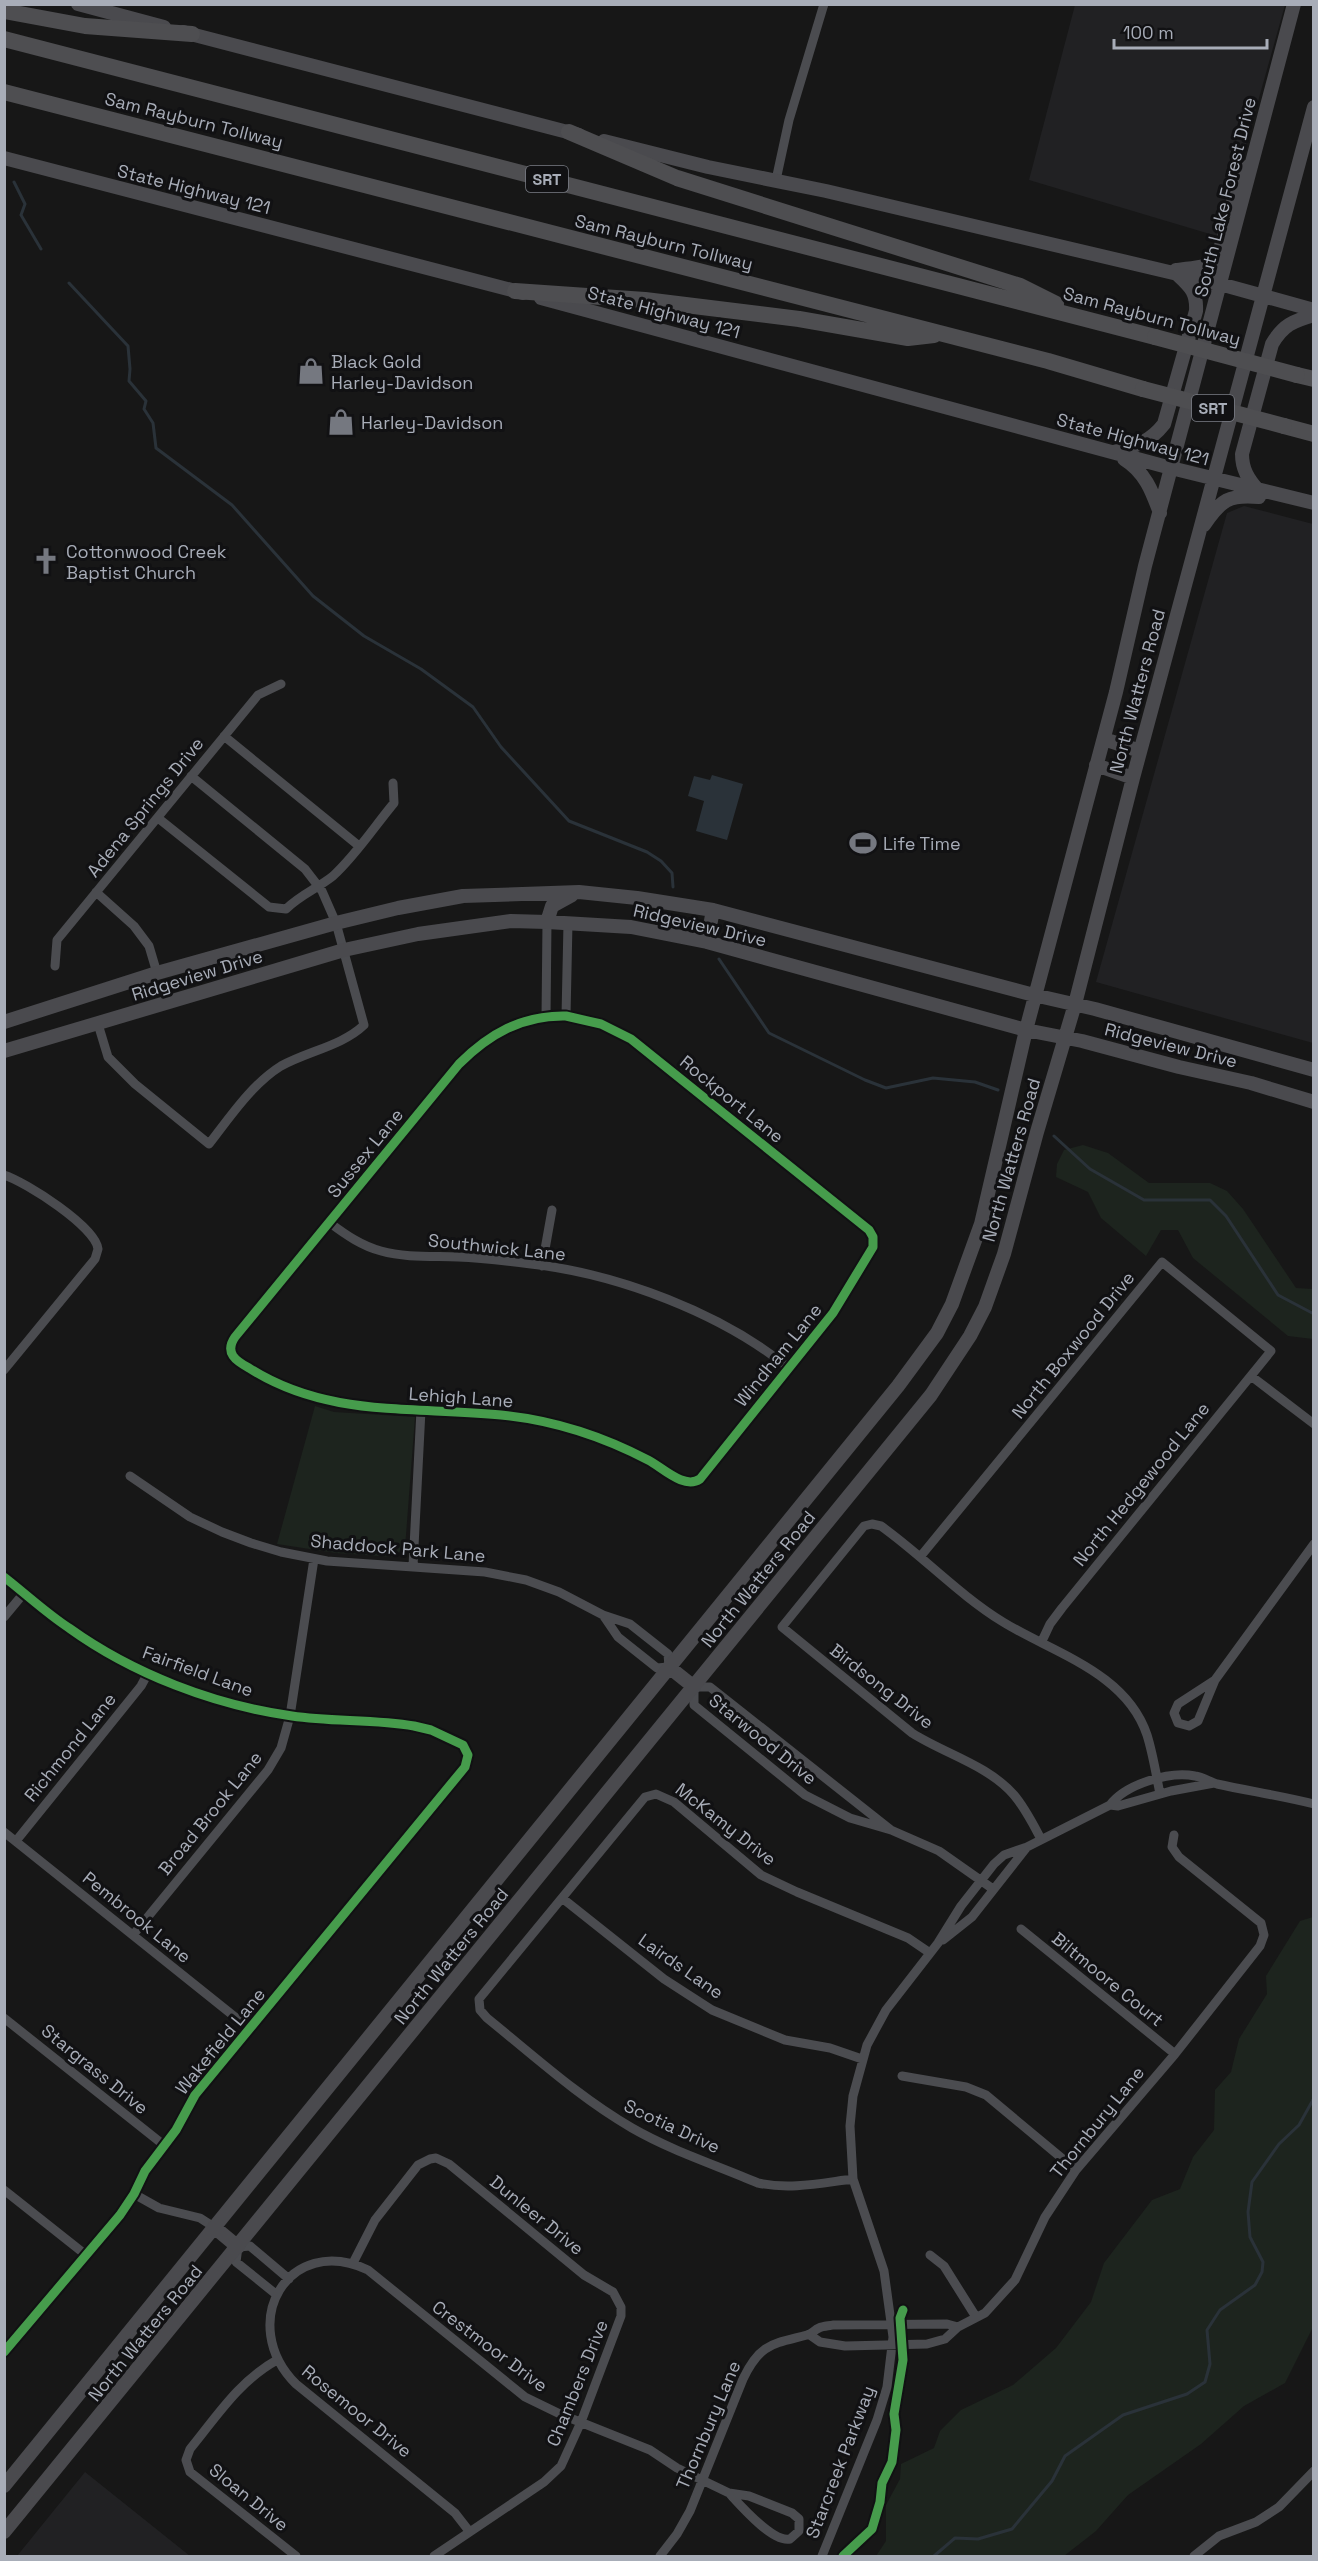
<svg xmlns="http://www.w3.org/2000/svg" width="1318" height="2561" font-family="'Space Grotesk',sans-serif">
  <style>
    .built { fill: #212123 }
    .green { fill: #1d241e }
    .water { fill: #2a3239 }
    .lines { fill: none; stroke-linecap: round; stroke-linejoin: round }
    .stream { stroke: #2a3239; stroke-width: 3 }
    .street { stroke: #4b4c50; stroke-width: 9 }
    .secondary { stroke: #4a4a4e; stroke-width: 14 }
    .highway { stroke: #4e4e51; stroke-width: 16 }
    .highway-bridge { stroke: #4e4e51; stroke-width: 16 }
    .cycleway-casing { stroke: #111113; stroke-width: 13 }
    .cycleway { stroke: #469c4c; stroke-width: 9 }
    .labels { text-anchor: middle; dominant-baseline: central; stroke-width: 6; stroke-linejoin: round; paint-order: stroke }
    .shield { fill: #111113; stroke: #7b7e86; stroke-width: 1.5 }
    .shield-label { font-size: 16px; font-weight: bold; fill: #a8adb8 }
    .street-label { font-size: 18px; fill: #a8adb8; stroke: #111113 }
    .poi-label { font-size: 18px; fill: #a8adb8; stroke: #111113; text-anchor: start }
  </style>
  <rect width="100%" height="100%" fill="#171717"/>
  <!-- built -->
  <path class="built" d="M1075,5h210l-65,232 -191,-57z
    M1244,506l69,18v519l-217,-61 131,-469z
    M85,2472l105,84h-173z"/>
  <!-- green -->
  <path class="green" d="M1083,1145l25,8 41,30h61l17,8 16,18 53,79 17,1v50l-25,-3 -95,-78 -15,-28h-17l-15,26 -45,-38 -13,-26 -32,-15 1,-13 7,-14z
    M315,1406l19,6 81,5 -10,131 -12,9 -57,-4 -59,-9z
    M1313,1917v410l-28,56 -41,23 -43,38 -73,51 -32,36 -32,25h-188l10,-15v-36l14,-26 1,-15 33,-16 6,-17 21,-21 52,-25 43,-37 35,-46 13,-39 48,-63 28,-11 13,-32 21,-27 1,-40 16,-18 8,-33 28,-45 -1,-18 34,-55z"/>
  <!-- water -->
  <path class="water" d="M712,775l31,9 -16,56 -31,-9 8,-30 -16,-5 6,-20 16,4z"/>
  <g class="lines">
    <!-- stream -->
    <path class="stream" d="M14,182l11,22 -4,11 20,34
      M69,283l59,63 2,23 -1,12 17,20 -2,8 9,14 3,25 76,57 81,91 51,40 57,33 52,38 28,40 68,74 78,31 14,9 11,12 1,14
      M719,959l50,74 96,47 21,8 47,-10 42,4 23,8
      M1054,1136l36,33 54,31h66l16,16 52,79 36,19
      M934,2556l21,-18 23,1 34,-10 40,-48 13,-25 58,-41 64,-21 18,-12 5,-18 -3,-34 13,-20 35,-25 7,-13 1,-10 -13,-25 -2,-25 4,-30 27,-38 20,-19 15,-27"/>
    <!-- street -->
    <path class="street" d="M776,180l13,-60 35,-116
      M224,736l135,110
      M158,818l111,89 17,2c14,-14 32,-21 47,-33 23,-21 41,-49 61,-73l-1,-20
      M96,892l38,34 15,20 8,27
      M55,966l2,-26 201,-245 23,-11
      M566,1016l35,8 30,15 238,191 4,7v10l-40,66 -133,166c-16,11 -38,-12 -52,-19 -46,-24 -95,-40 -147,-45 -89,-9 -174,3 -252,-47 -13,-7 -25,-15 -14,-31l224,-273c30,-30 63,-49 107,-48z
      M566,1016l2,-93
      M546,1017l1,-95
      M98,1024l10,33 27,27 74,60c21,-27 43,-60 72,-78 27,-15 61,-20 83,-41l-28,-102 -14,-32 -17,-22 -114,-93
      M4,1175c22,7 92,52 94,74l-3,10 -91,111
      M330,1223c16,12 32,23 51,28 25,7 52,5 77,6 24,1 49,4 73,7 87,10 191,49 259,105
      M542,1266l10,-56
      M1251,1376l63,48
      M130,1476l60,41 32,15 29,11 30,9 46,9 158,11 41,8 33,12 44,23 27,9 38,30 1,13 -12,1 -39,-31 -15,-22
      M920,1557l242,-295 109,89 -209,257 -12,16 -8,17
      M413,1566l8,-156
      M4,1577c22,17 42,36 65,51 64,46 145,77 223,88 40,6 82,3 122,10l17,4 32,15 5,10 -3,12 -270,328 -19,35 -31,41 -11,23 -14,21 -116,137
      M4,1617l20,-24
      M1215,1680l-37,24 -4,9 4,10 11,3 9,-5 17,-41 99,-136
      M1110,1805l8,1 53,-15 43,-8
      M891,1830l-181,-143h-16v18l111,90 45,23 41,12 48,21 54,38
      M4,1832l246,197
      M1041,1839c-8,-15 -16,-31 -27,-44 -26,-30 -69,-41 -102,-62l-130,-106 82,-101 8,-2 9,2c42,30 78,69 122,96 50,31 123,50 144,113 6,19 9,39 13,59
      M16,1841l125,-155 7,-13
      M562,1898l102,81 48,31 73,30 45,8 32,11
      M1021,1929l154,125
      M133,1935l135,-165 13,-22 9,-32 24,-157
      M943,1940l29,-23 55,-70
      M4,2018l161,128
      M902,2076l64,11 20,8 90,75
      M853,2179c-32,4 -63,11 -95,4 -42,-18 -86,-32 -126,-55 -52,-30 -98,-72 -145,-110l-7,-8 -1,-11 166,-202 11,-3 18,8 87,73 36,17 111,46 22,15
      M4,2190l82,65
      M134,2194l25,14 41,10 14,9
      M930,2255l14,11 32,51
      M353,2263l22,-43 43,-55 12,-6 6,-1 13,6 135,111 29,17 8,15v9l-40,106 -20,44 -17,16 -110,74
      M277,2295l-41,-33 2,-15 12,-1 39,33
      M810,2335l10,7 25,4 82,-2 18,-5 13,-12 27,-14 30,-33 30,-63 31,-47 99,-116 85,-108 4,-11 -3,-12 -82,-66 -7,-10 2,-12
      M277,2360c-38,21 -60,56 -87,89l-4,11 4,12 106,84
      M469,2531l-14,-18 -159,-129c-60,-60 -8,-152 72,-114l157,127 35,17 90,36 27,18 52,25 20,3 43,17 7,6v12l-9,8c-17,4 -49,-33 -61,-46
      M660,2556l17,-22 13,-23 53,-132c17,-36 30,-35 64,-44 5,-1 7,-5 12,-7 4,-2 10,-2 14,-3l114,-1 11,3
      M822,2556l55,-136 10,-33 6,-50 -9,-66 -31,-92 -3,-53 3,-30 14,-51 19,-35 52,-67 23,-37 33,-42 10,-9 23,-8 83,-42c16,-21 59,-34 85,-29 8,1 15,6 22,8 32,7 65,12 97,20
      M1194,2556l25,-20 37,-14 23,-15 35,-36"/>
    <!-- secondary -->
    <path class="secondary" d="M78,4l86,23
      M183,32l396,103
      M604,141l104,26 118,24 394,93 94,26
      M4,158l519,135
      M1231,211l7,-34 13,-13
      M1176,270c38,-4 39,-3 50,-40
      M541,298l630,170 143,35
      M1114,452c22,-6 36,-10 50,-28l32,-113c1,-18 -5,-24 -18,-36
      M1124,459c21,13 28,32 36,54
      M1258,490c-10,-11 -16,-21 -16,-36l30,-110c11,-19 21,-23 42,-29
      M1204,525c17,-25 25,-31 55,-28
      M1104,739l36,12
      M1096,765l37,13
      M547,922l5,-16 20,-11
      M707,942l6,-32
      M4,1022l153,-49 179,-50 62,-15 65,-12 116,-4 58,6 76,12 321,85 61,14 219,61
      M4,1051l340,-101 74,-16 93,-13 36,1 84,5 76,15 319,88 56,11 97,26 72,16 63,19
      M669,1667l25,20
      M214,2227l24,20
      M4,2486l894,-1100 39,-53 15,-29 29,-80 45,-194 90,-338 29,-126 149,-562
      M4,2532l927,-1137 39,-59 15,-29 19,-53 33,-122 38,-128 58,-226 181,-671"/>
    <!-- highway -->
    <path class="highway" d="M4,11l81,15 107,8
      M4,39l1151,298
      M4,92l1044,269 95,28
      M569,132l108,46 343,108 36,18
      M515,291l130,9 154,19 109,19 26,-3
      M1297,375l17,4
      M1284,426l30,8"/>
    <!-- highway-bridge -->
    <path class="highway-bridge" d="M1155,337l142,38
      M1143,389l141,37"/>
    <defs>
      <path id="cycleway" d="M566,1016l35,8 30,15 238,191 4,7v10l-40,66 -133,166c-16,11 -38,-12 -52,-19 -46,-24 -95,-40 -147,-45 -89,-9 -174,3 -252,-47 -13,-7 -25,-15 -14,-31l224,-273c30,-30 63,-49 107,-48z
        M4,1577c22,17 42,36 65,51 64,46 145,77 223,88 40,6 82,3 122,10l17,4 32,15 5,10 -3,12 -270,328 -19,35 -31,41 -11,23 -14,21 -116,137
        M843,2556l29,-27 8,-27 2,-19 10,-21 4,-32 -2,-16 9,-54 -3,-42 3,-8"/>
    </defs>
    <!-- cycleway casing -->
    <use href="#cycleway" class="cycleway-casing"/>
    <!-- cycleway -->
    <use href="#cycleway" class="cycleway"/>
  </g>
  <!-- icons -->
  <defs>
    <symbol id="shop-bare" viewBox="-9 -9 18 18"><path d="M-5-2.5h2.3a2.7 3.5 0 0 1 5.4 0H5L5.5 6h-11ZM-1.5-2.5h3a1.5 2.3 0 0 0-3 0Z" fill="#757880" stroke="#111113" stroke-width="2.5" paint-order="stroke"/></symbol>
    <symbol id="church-bare" viewBox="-9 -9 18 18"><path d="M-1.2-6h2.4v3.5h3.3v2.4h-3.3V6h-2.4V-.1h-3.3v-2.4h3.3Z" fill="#757880" stroke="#111113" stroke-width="2.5" paint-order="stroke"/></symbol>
    <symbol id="stadium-bare" viewBox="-9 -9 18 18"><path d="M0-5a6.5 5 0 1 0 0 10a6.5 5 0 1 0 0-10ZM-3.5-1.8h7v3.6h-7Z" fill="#757880" stroke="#111113" stroke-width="2.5" paint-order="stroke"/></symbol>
  </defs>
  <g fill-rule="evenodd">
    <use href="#shop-bare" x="292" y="352" width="38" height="38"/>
    <use href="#shop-bare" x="322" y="403" width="38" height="38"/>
    <use href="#church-bare" x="27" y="542" width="38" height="38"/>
    <use href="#stadium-bare" x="844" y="824" width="38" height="38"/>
  </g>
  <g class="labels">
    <!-- shield labels -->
    <g class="shield">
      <rect x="526" y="166" width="42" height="26" rx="4.5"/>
      <rect x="1192" y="395" width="42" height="26" rx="4.5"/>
    </g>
    <g class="shield-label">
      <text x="547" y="179">SRT</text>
      <text x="1213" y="408">SRT</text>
    </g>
    <!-- street labels -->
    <g class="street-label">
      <text transform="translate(194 120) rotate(14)">Sam Rayburn Tollway</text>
      <text transform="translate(194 189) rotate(14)">State Highway 121</text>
      <text transform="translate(1225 197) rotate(-76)">South Lake Forest Drive</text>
      <text transform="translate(664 242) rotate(14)">Sam Rayburn Tollway</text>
      <text transform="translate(664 312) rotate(15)">State Highway 121</text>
      <text transform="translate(1152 316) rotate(15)">Sam Rayburn Tollway</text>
      <text transform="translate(1133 439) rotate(15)">State Highway 121</text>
      <text transform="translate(1137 691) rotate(-75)">North Watters Road</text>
      <text transform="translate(145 807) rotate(-51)">Adena Springs Drive</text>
      <text transform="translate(700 925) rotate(13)">Ridgeview Drive</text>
      <text transform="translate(197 975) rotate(-17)">Ridgeview Drive</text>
      <text transform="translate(1171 1045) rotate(14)">Ridgeview Drive</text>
      <text transform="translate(732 1099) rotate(39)">Rockport Lane</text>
      <text transform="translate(365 1153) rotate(-51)">Sussex Lane</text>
      <text transform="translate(1011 1160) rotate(-74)">North Watters Road</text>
      <text transform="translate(497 1247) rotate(6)">Southwick Lane</text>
      <text transform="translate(1073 1345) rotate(-51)">North Boxwood Drive</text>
      <text transform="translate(778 1355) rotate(-51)">Windham Lane</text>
      <text transform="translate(461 1397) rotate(4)">Lehigh Lane</text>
      <text transform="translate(1141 1484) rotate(-51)">North Hedgewood Lane</text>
      <text transform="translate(398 1548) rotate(5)">Shaddock Park Lane</text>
      <text transform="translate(758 1579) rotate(-51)">North Watters Road</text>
      <text transform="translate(198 1671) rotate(20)">Fairfield Lane</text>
      <text transform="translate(882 1686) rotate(38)">Birdsong Drive</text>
      <text transform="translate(763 1739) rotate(39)">Starwood Drive</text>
      <text transform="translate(70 1747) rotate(-51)">Richmond Lane</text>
      <text transform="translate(210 1813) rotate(-51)">Broad Brook Lane</text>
      <text transform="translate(726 1824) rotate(38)">McKamy Drive</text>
      <text transform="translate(137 1917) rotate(39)">Pembrook Lane</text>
      <text transform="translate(451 1956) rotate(-51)">North Watters Road</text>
      <text transform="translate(681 1966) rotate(35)">Lairds Lane</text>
      <text transform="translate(1108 1979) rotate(39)">Biltmoore Court</text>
      <text transform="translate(220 2041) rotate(-51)">Wakefield Lane</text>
      <text transform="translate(95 2069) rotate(39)">Stargrass Drive</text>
      <text transform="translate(1097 2122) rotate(-51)">Thornbury Lane</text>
      <text transform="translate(672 2126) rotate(25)">Scotia Drive</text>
      <text transform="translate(537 2215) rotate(39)">Dunleer Drive</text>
      <text transform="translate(145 2333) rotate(-51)">North Watters Road</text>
      <text transform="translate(490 2346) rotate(37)">Crestmoor Drive</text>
      <text transform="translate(577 2383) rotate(-68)">Chambers Drive</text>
      <text transform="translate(357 2411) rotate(39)">Rosemoor Drive</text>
      <text transform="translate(708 2425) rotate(-67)">Thornbury Lane</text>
      <text transform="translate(840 2462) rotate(-69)">Starcreek Parkway</text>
      <text transform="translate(249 2497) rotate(39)">Sloan Drive</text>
    </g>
    <!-- poi labels -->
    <g class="poi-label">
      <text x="331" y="361">Black Gold<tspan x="331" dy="21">Harley-Davidson</tspan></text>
      <text x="361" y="422">Harley-Davidson</text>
      <text x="66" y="551">Cottonwood Creek<tspan x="66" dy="21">Baptist Church</tspan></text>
      <text x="883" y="843">Life Time</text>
    </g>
  </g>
  <!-- border -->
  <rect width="1318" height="2561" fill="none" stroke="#a8adb8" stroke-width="12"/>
  <!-- scale -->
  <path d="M1114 39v9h153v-9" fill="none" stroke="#a8adb8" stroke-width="3"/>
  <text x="1123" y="39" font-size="18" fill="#a8adb8" stroke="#111113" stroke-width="4.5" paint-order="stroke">100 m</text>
</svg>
